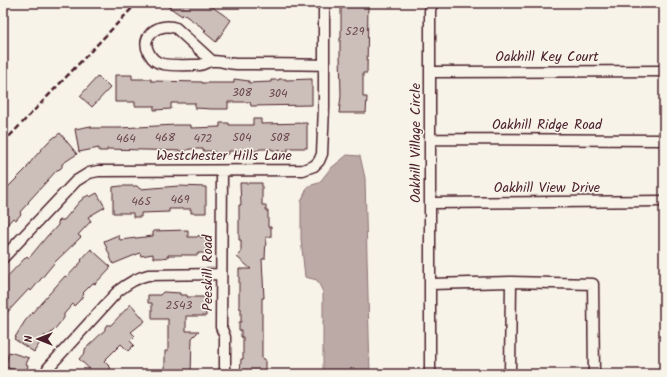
<svg xmlns="http://www.w3.org/2000/svg" width="667" height="377" font-family="Kalam,sans-serif">
  <style>
    .water { fill: #bcaaa7; stroke: #8e7275 }
    .building { fill: #ccbfb9; stroke: #4a1f2b }
    .lines { fill: none; stroke-linecap: round; stroke-linejoin: round }
    .street-casing { stroke: #4a1f2b; stroke-width: 13 }
    .street { stroke: #f7f3e8; stroke-width: 10 }
    .rail { stroke: #4a1f2b; stroke-width: 2.5; stroke-dasharray: 6 3; stroke-linecap: butt }
    .labels { text-anchor: middle; dominant-baseline: central; stroke-width: 3; stroke-linejoin: round; paint-order: stroke }
    .number-label { font-size: 12px; fill: #6a474e }
    .street-label { font-size: 14px; fill: #4a1f2b; stroke: #f7f3e8 }
  </style>
  <rect width="100%" height="100%" fill="#f7f3e8"/>
  <filter id="ink" filterUnits="userSpaceOnUse"><feTurbulence type="fractalNoise" baseFrequency=".025" numOctaves="2"/><feDisplacementMap in="SourceGraphic" scale="8" xChannelSelector="R" yChannelSelector="G"/><feConvolveMatrix kernelMatrix="1 2 1 2 8 2 1 2 1" color-interpolation-filters="sRGB"/></filter>
  <g filter="url(#ink)">
    <!-- water -->
    <path class="water" d="M347,155l13,1 5,22 5,196h-47v-82l-6,-12 -12,-3 -4,-38v-37l7,-16 11,-3 11,-14z"/>
    <!-- building -->
    <path class="building" d="M163,3h51l-3,3 20,14 -15,22 -12,-10 2,-2 -23,-16 -1,2z
      M341,3h27l-1,70h-4v24h4l-1,16h-27l2,-17 -1,-42v-16h1z
      M115,75h17v4h19v2l51,1v1h32v-4l15,2v2l22,-1v-2h8v-1h7v1l26,-1v26l-61,1 -1,-4h-22v7h-16l-17,-1v-5h-24v6l-17,1v-4h-19v-4h-20z
      M98,76l12,12 -18,19 -12,-11z
      M253,119h8v5l46,-1v25h-19v3l-16,-1v-1h-12l-3,2 -18,-1v1h-10v3h-15v-3h-11v-2h-13l-6,2 -77,-2v2h-8v-3l-20,4 -4,-23 16,-3v2h28l57,-3h15v3l29,-1v-4h9v2h24z
      M60,133l17,21 -15,10v3l-2,2 -3,1 -29,32h1l-9,10 1,2 -5,6 -3,-2 -10,11v-37l25,-25h-1l6,-8 15,-17z
      M240,183h22v22h4v6h2v16h3v10h-5l-1,22h-3l2,39h-2v61h3v15h-25l1,-15h2v-22h-2v-7h-2v-8h2v-14h-2v-39h12l-14,-12 4,-4v-13h-2v-35h2z
      M121,186h16l3,3 39,-3 27,1v26h-15v-4h-22v3l-28,1v4h-8v-4h-20v-26z
      M97,193l8,14 -17,10 3,4 -13,14 3,2 -26,25 -24,29 -2,-2 -26,28v-36l24,-25 2,2 19,-23h1l9,-10v-3l2,-2h4l16,-19 3,-2v-1l6,-3 1,2z
      M188,230v7h9l2,-2 1,2h6v16h-8v2h-30v2l-7,1h-8v-4l-12,2 -1,-3 -27,11 -9,-23 14,-6 2,5 33,-4v-5z
      M91,249l20,18 -16,17 -2,-1 -10,10 1,1 -4,6 -6,6 -1,-2 -9,10v4l-11,13 -6,6 -2,-2 -11,17 -20,-13 11,-18 40,-45 2,1 15,-16 -1,-1z
      M163,292l17,1v2h7v2h19v19h-20v15h13l-7,7 -1,36h-26v-23h3v-32h-16v-16h-4v-8h12z
      M131,304l14,17 -14,11 4,4 -5,5 4,4 -6,6 -7,-7 -17,17 7,7 -6,6h-10l-16,-15 6,-7v-3l20,-19v-3l2,-2h4z
      M9,352l20,6 -3,6 2,1 -2,8 -21,-6z"/>
    <g class="lines">
      <defs>
        <path id="street" d="M212,61l-36,-33c-16,-6 -37,7 -27,25 3,6 8,10 14,11 9,2 27,1 37,1 4,-1 7,-3 11,-4 8,-1 17,3 25,3 29,0 59,0 88,1
          M430,72l234,-1
          M430,139l234,1
          M222,171l-1,156 4,10v37
          M430,203l234,-2
          M3,258l73,-77 13,-8 9,-2 205,-1 11,-4 5,-5 3,-7 2,-47v-104
          M430,284l81,-2 82,2 1,90
          M48,374v-6l70,-77c10,-8 18,-13 30,-16l73,-1
          M430,374v-363l1,-5 3,-3
          M510,374l1,-92"/>
      </defs>
      <!-- street casing -->
      <use href="#street" class="street-casing"/>
      <!-- street -->
      <use href="#street" class="street"/>
      <!-- rail -->
      <path class="rail" d="M3,143l134,-140"/>
    </g>
  </g>
  <g class="labels">
    <!-- number labels -->
    <g class="number-label">
      <text x="355" y="31">529</text>
      <text x="242" y="92">308</text>
      <text x="278" y="93">304</text>
      <text x="165" y="137">468</text>
      <text x="242" y="137">504</text>
      <text x="280" y="137">508</text>
      <text x="126" y="138">464</text>
      <text x="203" y="138">472</text>
      <text x="180" y="199">469</text>
      <text x="141" y="201">465</text>
      <text x="179" y="305">2543</text>
    </g>
    <!-- street labels -->
    <g class="street-label">
      <text x="547" y="57">Oakhill Key Court</text>
      <text x="547" y="125">Oakhill Ridge Road</text>
      <text transform="translate(416 143) rotate(-90)">Oakhill Village Circle</text>
      <text x="224" y="156">Westchester Hills Lane</text>
      <text x="547" y="188">Oakhill View Drive</text>
      <text transform="translate(208 273) rotate(-90)">Peeskill Road</text>
    </g>
  </g>
  <!-- margin -->
  <rect width="667" height="377" fill="none" stroke="#f7f3e8" stroke-width="16"/>
  <rect x="8" y="8" width="651" height="361" fill="none" stroke="#4a1f2b" stroke-width="1.5" filter="url(#ink)"/>
  <!-- north arrow -->
  <g transform="translate(38 339) rotate(270)" stroke="#f7f3e8" stroke-width="3" paint-order="stroke">
  <path d="M0-3L7 15L0 10L-7 15Z" fill="#4a1f2b"/>
  <text y="-6" font-size="11" font-weight="bold" text-anchor="middle" fill="#4a1f2b">N</text>
  </g>
</svg>
